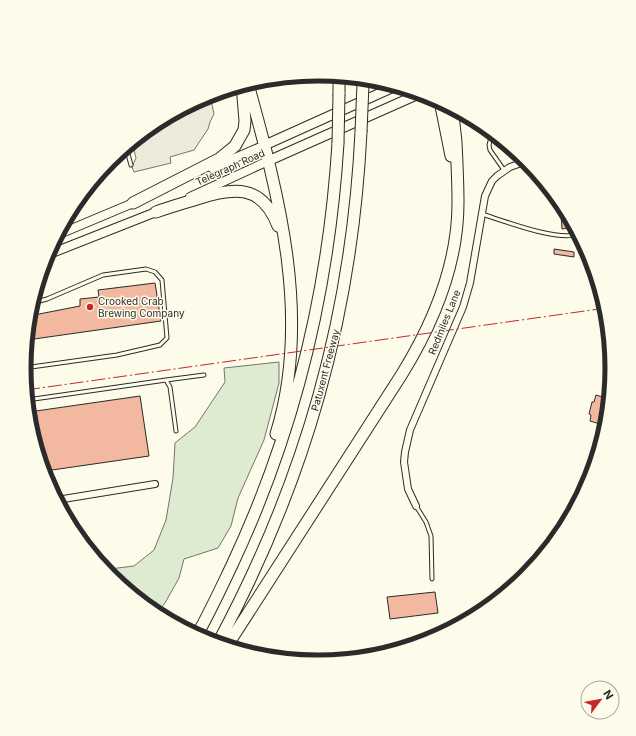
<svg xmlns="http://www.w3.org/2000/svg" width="636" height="736" font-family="Inter,sans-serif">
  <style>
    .green { fill: #deebd1; stroke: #74746e }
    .parking { fill: #eceadb; stroke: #74746e }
    .building { fill: #f2b8a0; stroke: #2b2b2b }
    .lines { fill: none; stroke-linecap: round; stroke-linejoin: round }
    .lane-casing { stroke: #2b2b2b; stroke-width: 5 }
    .street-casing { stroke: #2b2b2b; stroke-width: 8 }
    .secondary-casing { stroke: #2b2b2b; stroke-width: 10 }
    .primary-casing { stroke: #2b2b2b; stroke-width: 11 }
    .highway-casing { stroke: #2b2b2b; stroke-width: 13 }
    .lane { stroke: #fdfbea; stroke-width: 3 }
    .street { stroke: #fdfbea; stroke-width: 6 }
    .secondary { stroke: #fdfbea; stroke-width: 8 }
    .primary { stroke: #fdfbea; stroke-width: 9 }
    .highway { stroke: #fdfbea; stroke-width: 11 }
    .highway-bridge-casing { stroke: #2b2b2b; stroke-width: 13; stroke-linecap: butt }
    .highway-bridge { stroke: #fdfbea; stroke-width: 11 }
    .power { stroke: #c62828; stroke-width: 1; stroke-dasharray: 14 3 2 3; stroke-linecap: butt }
    .poi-dot { fill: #c62828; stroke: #fdfbea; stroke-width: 1.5 }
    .labels { text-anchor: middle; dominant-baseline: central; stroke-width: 3; stroke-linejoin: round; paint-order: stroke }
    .street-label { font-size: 10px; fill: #2b2b2b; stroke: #fdfbea }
    .poi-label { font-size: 10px; fill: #2b2b2b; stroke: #fdfbea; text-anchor: start }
    .rim { fill: none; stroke: #2b2b2b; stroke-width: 5 }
  </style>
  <rect width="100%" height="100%" fill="#fdfbea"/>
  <!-- green -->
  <path class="green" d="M279,362v21l-15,57 -26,58 -7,28 -13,22 -34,11 -5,19 -14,25 -8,10 -47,-37 -12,-15 12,8 24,-3 20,-16 12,-30 7,-42 2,-35 20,-16 30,-45 -1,-14z"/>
  <!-- parking -->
  <path class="parking" d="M210,95l4,19 -4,8 -2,7 -14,21 -24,7 1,6 -37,9 -2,-5 4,-9 -4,-16 23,-19 28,-15 1,2 12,-3 2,-3 -1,-3z"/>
  <!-- building -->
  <path class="building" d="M568,214l5,11 1,7 -5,1v-5l-7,1 -1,-14z
    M554,249l20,3v5l-20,-3z
    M155,283l6,38 -134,19 2,-24 51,-10v-7l19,-2 -1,-7z
    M596,395l10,3 -6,26 -10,-3 1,-6 -2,-1 3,-12h2z
    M140,396l9,60 -104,15 -9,-60z
    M588,471h4l-5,15z
    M435,592l3,21 -48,6 -3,-22z"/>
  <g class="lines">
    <defs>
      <path id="lane" d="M492,133l-3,12 1,5 14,20
        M126,147l5,18
        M482,214c22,7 77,28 96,20
        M24,368l93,-13 43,-10 7,-7 -5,-58 -7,-8 -9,-3 -43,6 -56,24 -15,4
        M166,380l38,-5
        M27,400l139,-20 4,7 6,44
        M416,506l10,16 5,14 1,43"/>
      <path id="street" d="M57,500l98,-16
        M416,506l-8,-17 -4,-27 1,-10 5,-22 53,-123 7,-24 15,-87 7,-15 5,-5 13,-9 17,-6"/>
      <path id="secondary" d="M212,168l53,-23
        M190,197l78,-36
        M57,235l81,-34
        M47,255l114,-45"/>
      <path id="primary" d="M265,145l131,-59
        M268,161l153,-68"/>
      <path id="highway" d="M248,84c31,112 64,235 28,350
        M339,94v-18
        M440,101l11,55
        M133,203l86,-44 16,-13 9,-16 1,-9 -3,-36
        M156,212c14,-5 28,-9 41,-13 37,-12 65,-15 81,27
        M197,635c13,-23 24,-47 35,-70 62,-132 97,-276 106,-422
        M218,643c87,-162 134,-327 143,-511
        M227,646l175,-272c32,-52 56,-110 56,-171 0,-20 -1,-41 -2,-61 -1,-11 -3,-22 -3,-33"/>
    </defs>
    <!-- lane casing -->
    <use href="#lane" class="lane-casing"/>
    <!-- street casing -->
    <use href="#street" class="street-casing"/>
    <!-- secondary casing -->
    <use href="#secondary" class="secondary-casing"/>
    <!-- primary casing -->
    <use href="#primary" class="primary-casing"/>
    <!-- highway casing -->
    <use href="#highway" class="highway-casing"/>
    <!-- lane -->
    <use href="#lane" class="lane"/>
    <!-- street -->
    <use href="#street" class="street"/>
    <!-- secondary -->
    <use href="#secondary" class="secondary"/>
    <!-- primary -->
    <use href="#primary" class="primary"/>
    <!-- highway -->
    <use href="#highway" class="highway"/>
    <defs>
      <path id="highway-bridge" d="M361,132l2,-48
        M338,143l1,-49"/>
    </defs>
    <!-- highway-bridge casing -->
    <use href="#highway-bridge" class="highway-bridge-casing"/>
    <!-- highway-bridge -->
    <use href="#highway-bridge" class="highway-bridge"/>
    <!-- power -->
    <path class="power" d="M26,390l580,-82"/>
  </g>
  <!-- markers -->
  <circle class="poi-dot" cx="90" cy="307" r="4"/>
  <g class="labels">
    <!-- street labels -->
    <g class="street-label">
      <text transform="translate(230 167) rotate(-24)">Telegraph Road</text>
      <text transform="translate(444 322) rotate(-68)">Redmiles Lane</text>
      <text transform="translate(325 370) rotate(-75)">Patuxent Freeway</text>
    </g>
    <!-- poi labels -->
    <g class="poi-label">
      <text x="98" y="301">Crooked Crab<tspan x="98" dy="12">Brewing Company</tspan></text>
    </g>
  </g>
  <!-- crop -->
  <path d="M0 0H636V736H0ZM31 368a287 287 0 1 1 574 0a287 287 0 1 1-574 0Z" fill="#fdfbea" fill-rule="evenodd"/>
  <path class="rim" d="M31 368a287 287 0 1 1 574 0a287 287 0 1 1-574 0Z"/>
  <!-- north arrow -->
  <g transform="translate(600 700) rotate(58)"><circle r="19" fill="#fdfbea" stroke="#a9a89e"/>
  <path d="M0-3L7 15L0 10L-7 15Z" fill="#c62828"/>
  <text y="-6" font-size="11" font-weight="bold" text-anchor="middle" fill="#2b2b2b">N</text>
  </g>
</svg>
